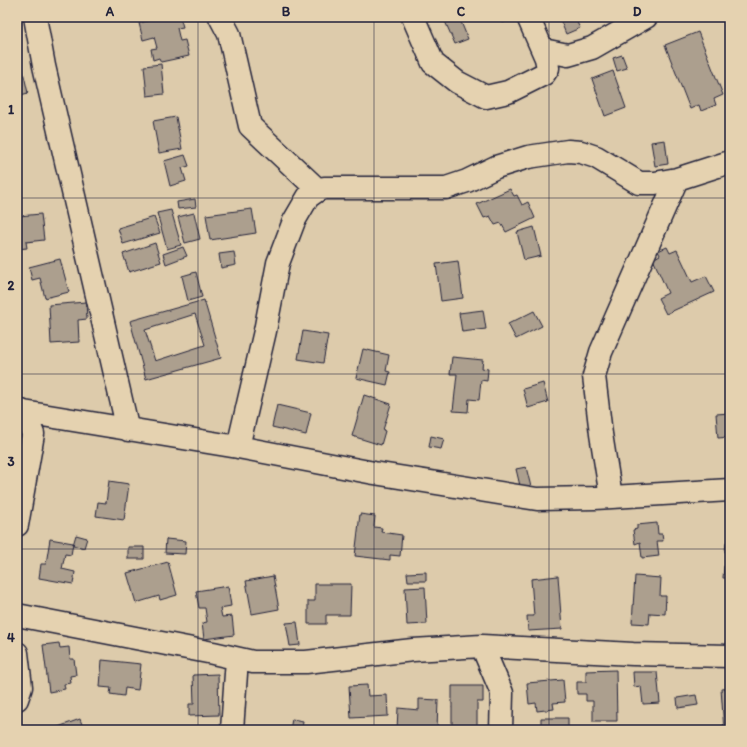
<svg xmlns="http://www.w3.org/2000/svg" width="747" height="747" font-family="Itim,sans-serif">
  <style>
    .building { fill: #ac9f8e; stroke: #22223b; fill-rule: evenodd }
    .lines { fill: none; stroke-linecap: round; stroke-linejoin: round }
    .minor-casing { stroke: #22223b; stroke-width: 25 }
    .minor { stroke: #e5d2b0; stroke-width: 22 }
    .grid { fill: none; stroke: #22223b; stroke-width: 1; stroke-opacity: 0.55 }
    .neatline { fill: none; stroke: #22223b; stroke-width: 1.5 }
    .grid-label { font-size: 13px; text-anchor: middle; font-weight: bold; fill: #22223b }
  </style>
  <rect width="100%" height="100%" fill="#ddcbab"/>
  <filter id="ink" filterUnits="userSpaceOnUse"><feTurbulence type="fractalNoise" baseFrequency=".025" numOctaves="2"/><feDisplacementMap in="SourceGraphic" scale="8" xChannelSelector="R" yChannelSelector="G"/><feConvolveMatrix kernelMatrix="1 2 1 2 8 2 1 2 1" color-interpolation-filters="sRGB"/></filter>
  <g filter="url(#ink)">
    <!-- building -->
    <path class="building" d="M164,17h16l3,10 -6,1 3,13 5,-1 4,16 -28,6 -2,-4 -6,2 -2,-11 6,-1 -3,-11 -11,3 -4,-17z
      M449,17h10l9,22 -13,5 -11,-25z
      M500,17h16l-14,6z
      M559,17h15l6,11 -14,6z
      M698,32l25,63 -9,4 2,6 -15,6 -2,-6 -9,4 -25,-64z
      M622,55l5,13 -10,3 -4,-13z
      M161,64l3,30 -17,2 -3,-30z
      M22,67l6,26 -11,3v-27z
      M613,71l13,37 -21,8 -13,-37z
      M176,117l6,32 -23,4 -6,-32z
      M665,140l3,24 -13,2 -4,-24z
      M185,155l4,11 -7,2 4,13 -16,5 -6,-25z
      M510,189l4,7 3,-1 5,10 6,-3 7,16 -29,14 -5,-9 -6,2 -5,-9 -6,2 -7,-14z
      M195,199l1,8 -18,2 -1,-7z
      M17,208h1l1,8 22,-2 3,26 -18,2 1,6 -10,1z
      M252,209l4,24 -46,7 -4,-25z
      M171,210l10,35 -14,4 -10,-36z
      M194,213l6,26 -15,4 -7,-26z
      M154,217l6,16 -37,11 -5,-16z
      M534,227l7,29 -17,4 -7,-28z
      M155,243l6,19 -32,10 -6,-18z
      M183,247l4,9 -21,8 -3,-10z
      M667,247l3,6 7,-3 15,32 14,-6 8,16 -48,22 -8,-16 10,-5 -15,-34 7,-4 -2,-4z
      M234,252l2,13 -15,3 -2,-14z
      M60,259l9,33 -24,6 -5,-20 -8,2 -3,-13z
      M458,261l5,37 -22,3 -5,-37z
      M196,272l6,25 -14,4 -6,-25z
      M204,300l17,58 -75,21 -16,-58zM195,314l10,31 -50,16 -10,-31z
      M86,302l1,17 -9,1 1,22 -28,2 -2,-39z
      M483,310l3,19 -24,3 -3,-19z
      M534,311l8,15 -26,13 -8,-15z
      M303,331l25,4 -5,28 -25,-4z
      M363,349l26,6 -3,16 4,1 -3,13 -31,-7z
      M452,357l31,3 -1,8 6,1 -1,12 -6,-1 -2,20 -10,-1 -1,13 -15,-1 4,-37h-7z
      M543,383l5,19 -20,6 -5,-19z
      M364,395l27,9 -8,26 2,1 -4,14 -29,-9z
      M277,405l34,8 -5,22 -34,-8z
      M730,413v24l-12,1 -2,-24z
      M431,436l13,3 -3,10 -12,-2z
      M526,467l5,20 -10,3 -5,-21z
      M109,481l20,3 -5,36 -28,-4 2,-14 8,1z
      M360,514l15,2 -1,11 8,1 -1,4 21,3 -2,21 -10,-1v5l-35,-4z
      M657,523l1,11h4l1,7h-6l2,15 -17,2 -2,-16 -5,2 -2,-14 4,-1v-4z
      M76,535l11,3 -3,10 -11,-3z
      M50,539l23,4 -2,12 -6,-1 -3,15 13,3 -2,12 -34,-6 2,-14h5z
      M166,539l20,2 -1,13 -20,-1z
      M726,542h4v11l-5,-1z
      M128,547h16v12h-16z
      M730,560v18h-7l1,-12 6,1z
      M168,562l9,33 -17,5 -1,-4 -23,7 -9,-30z
      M426,572v9h-18l-1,-8z
      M273,576l6,33 -27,5 -6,-33z
      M558,576l4,53 -34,2 -1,-15h7l-3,-37z
      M635,576l26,2 -1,18h6l-1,18 -15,-1 -1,11 -17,-1z
      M315,584h36l-1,31h-24v9h-18v-23h7z
      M228,586l3,20 -11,2 2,9 10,-1 2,19 -30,4 -2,-16 5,-1 -2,-14h-6l-3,-17z
      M425,587l2,37 -20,1 -2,-37z
      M728,602h2v44h-3z
      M297,622l3,23 -10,1 -4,-23z
      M59,643l1,5 9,-1 1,12h4l2,16 -6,1 1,7 -7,1 1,5 -16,3 -6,-47z
      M102,660l39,4 -3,26 -13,-2 -1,8 -14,-2 1,-6 -11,-1z
      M616,670l1,51h-24v-20h-7v-7h-9v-12h9v-11z
      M633,672h24l3,31 -17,1 -2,-18 -7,1z
      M218,674l1,41 -30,1v-12h5l-1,-29z
      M563,680l2,22 -12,1 1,6 -17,2 -1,-8 -7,1 -2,-21z
      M367,685l1,11 19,-1 1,21 -37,2 -2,-32z
      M452,686h31v16h-6v28h-25z
      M730,688v42h-6l-3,-41z
      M696,695l2,10 -20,3 -1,-10z
      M419,699l19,1 -1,30h-40l1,-22 21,2z
      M541,718h27v12h-27z
      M80,719l4,11h-34z
      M292,719l11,2 -1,9h-12z"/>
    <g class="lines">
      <defs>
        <path id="minor" d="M35,17l9,49 84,364
          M220,17l9,17 21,92 68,64
          M413,17l20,46 24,19 29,15 22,-5 36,-18 4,-6 -2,-10 -18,-41
          M543,50l25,5 24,-7 54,-31
          M17,409l7,3 9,22 -16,91
          M24,412l214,35 136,26 163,26 58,-1 135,-8
          M238,447l27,-116 13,-68 16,-42 14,-24 10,-7 6,-2h122l21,-7 29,-14 32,-10 40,-6 13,1 15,5 43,26h16l22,-4 53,-17
          M611,497l-10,-63 -7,-58 7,-24 76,-173
          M17,615l196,38 40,9h53l107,-12 69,-4 151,8 97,2
          M482,646l20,47 -1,37
          M17,653l4,34 -4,12
          M232,730l5,-71"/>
      </defs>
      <!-- minor casing -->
      <use href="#minor" class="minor-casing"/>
      <!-- minor -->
      <use href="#minor" class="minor"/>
    </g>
  </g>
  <!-- grid -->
  <path class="grid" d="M198,17v713M374,17v713M549,17v713M17,198h713M17,374h713M17,549h713"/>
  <!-- margin -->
  <rect width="747" height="747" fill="none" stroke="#e5d2b0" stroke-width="44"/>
  <rect x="22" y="22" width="703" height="703" class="neatline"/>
  <g class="grid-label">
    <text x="110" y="16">A</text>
    <text x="286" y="16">B</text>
    <text x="461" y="16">C</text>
    <text x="637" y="16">D</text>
    <text x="11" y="114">1</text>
    <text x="11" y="290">2</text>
    <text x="11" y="466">3</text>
    <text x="11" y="642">4</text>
  </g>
</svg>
